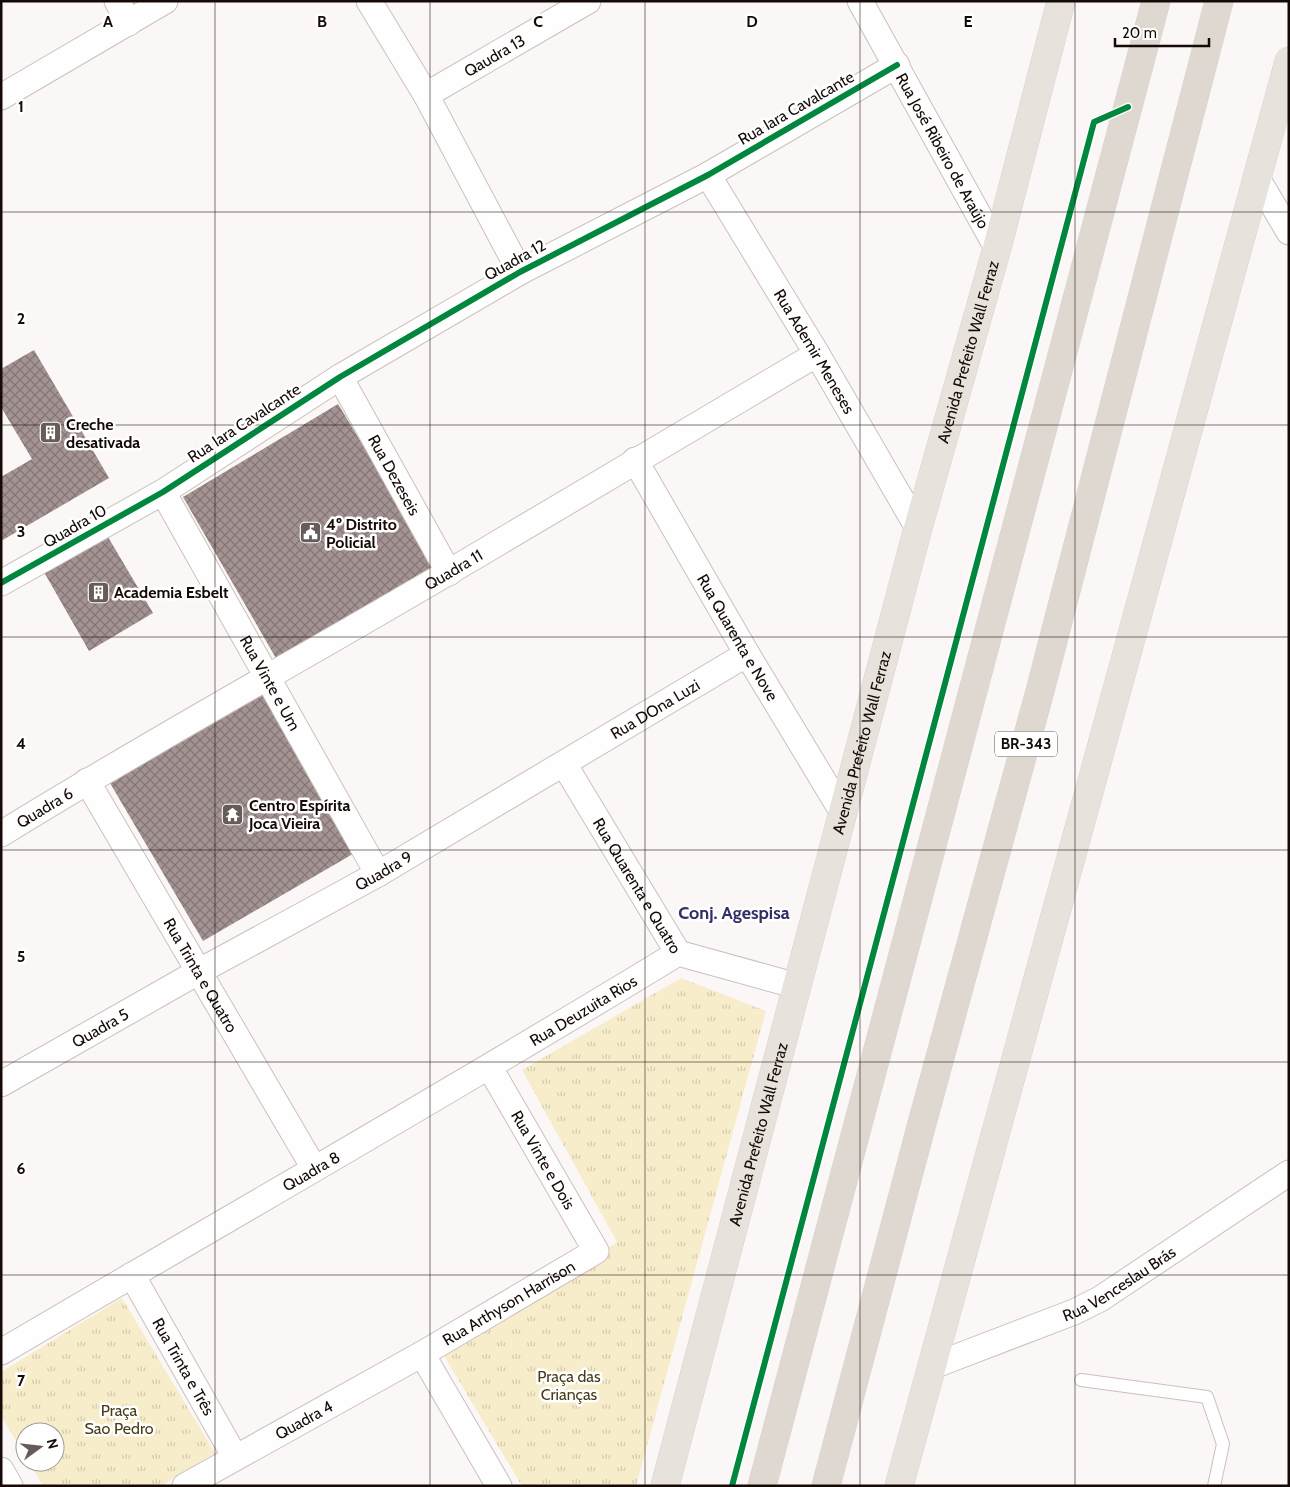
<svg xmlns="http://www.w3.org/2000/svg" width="1290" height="1487" font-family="Cabin,sans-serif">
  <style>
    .park { fill: url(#park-tufts) }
    .building { fill: url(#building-cross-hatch) }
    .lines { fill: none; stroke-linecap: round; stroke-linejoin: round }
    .service-casing { stroke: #cac1be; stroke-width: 14 }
    .minor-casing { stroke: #cac1be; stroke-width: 27 }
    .primary-casing { stroke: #d8d4d4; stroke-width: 29 }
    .trunk-casing { stroke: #d8d4d4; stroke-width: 29 }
    .service { stroke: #fefefe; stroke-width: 12 }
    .minor { stroke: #fefefe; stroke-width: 25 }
    .primary { stroke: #e7e2dc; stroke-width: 28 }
    .trunk { stroke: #ded8d1; stroke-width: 28 }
    .cycleway-casing { stroke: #fff; stroke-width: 9 }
    .cycleway { stroke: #00873e; stroke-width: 6 }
    .grid { fill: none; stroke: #160a06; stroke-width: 1; stroke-opacity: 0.55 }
    .labels { text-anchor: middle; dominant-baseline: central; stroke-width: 5; stroke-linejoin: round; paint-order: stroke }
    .shield { fill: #fff; stroke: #5c5451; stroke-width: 1 }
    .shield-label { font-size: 15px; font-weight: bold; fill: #160a06 }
    .street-label { font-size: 16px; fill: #160a06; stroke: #fff }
    .poi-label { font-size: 16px; font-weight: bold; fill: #160a06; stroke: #fff; text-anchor: start }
    .park-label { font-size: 16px; fill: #463c17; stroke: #fff }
    .neighbourhood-label { font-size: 18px; font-weight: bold; fill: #332d68; stroke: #fff }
    .grid-label { font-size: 16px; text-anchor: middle; font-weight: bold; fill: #160a06; stroke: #fff; stroke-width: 5; stroke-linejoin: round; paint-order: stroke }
  </style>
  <defs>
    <pattern id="park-tufts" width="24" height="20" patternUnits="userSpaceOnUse" patternTransform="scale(1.25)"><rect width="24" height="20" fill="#f8edcb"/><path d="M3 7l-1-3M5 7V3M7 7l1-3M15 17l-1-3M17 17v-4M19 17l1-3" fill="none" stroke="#d4caad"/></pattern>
    <pattern id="building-cross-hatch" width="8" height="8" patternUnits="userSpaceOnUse" patternTransform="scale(1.25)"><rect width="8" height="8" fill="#a49393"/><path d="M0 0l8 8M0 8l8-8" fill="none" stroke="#857676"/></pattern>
  </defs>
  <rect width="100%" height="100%" fill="#fbf7f6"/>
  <!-- park -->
  <path class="park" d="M681,978l85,33 -130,475h-114l-78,-130 173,-114 -95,-172z
    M122,1298l93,155 -54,33h-118l-14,-24h26v-30h-30v24l-24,-40v-44z"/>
  <!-- building -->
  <path class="building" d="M34,350l75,128 -108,63v-64l31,-18 -31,-52v-38z
    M338,404l100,165 -161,91 -94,-163z
    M108,537l45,76 -64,38 -45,-79z
    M265,685l93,166 -155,90 -96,-163z"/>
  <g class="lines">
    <defs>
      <path id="service" d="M1081,1380l126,17 16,47 -9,42"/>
      <g id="minor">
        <path d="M117,1l12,22"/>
        <path d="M369,1l57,94 94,177"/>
        <path id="s1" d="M860,1l137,247"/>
        <path id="s2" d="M426,95l162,-94"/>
        <path d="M1,97l164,-96"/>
        <path id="s3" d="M708,175l109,179 101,174"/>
        <path d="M1257,178l32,54"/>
        <path id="s4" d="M340,377l109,196"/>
        <path id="s5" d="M635,460l112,194 96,159"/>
        <path id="s6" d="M163,492l215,382"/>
        <path d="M1,583l162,-91 177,-115 180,-105 188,-97 189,-110"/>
        <path id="s7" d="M564,764l114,189 119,33"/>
        <path id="s8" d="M87,781l227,387"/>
        <path id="s9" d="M1,834c147,-91 299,-174 448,-262 123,-72 245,-146 368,-218"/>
        <path id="s10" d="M1,1084l197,-112 180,-98 369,-220"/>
        <path id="s11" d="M132,1275l103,182"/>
        <path id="s12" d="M1,1352c226,-133 453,-262 677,-399"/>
        <path d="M422,1354l77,132"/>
        <path id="s13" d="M933,1366l141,-54 26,-13 189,-126"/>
        <path d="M1,1470l9,16"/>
        <path id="s14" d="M185,1486l237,-132 174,-103 -106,-183"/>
      </g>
      <g id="primary">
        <path id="s15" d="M665,1486l253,-958 79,-280 64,-247"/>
        <path d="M899,1486l390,-1425"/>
      </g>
      <path id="trunk" d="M762,1486l394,-1485
        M826,1486l95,-359 119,-436 179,-690"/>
    </defs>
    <!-- service casing -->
    <use href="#service" class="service-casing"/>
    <!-- minor casing -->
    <use href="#minor" class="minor-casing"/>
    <!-- primary casing -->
    <use href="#primary" class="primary-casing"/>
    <!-- trunk casing -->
    <use href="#trunk" class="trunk-casing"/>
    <!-- service -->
    <use href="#service" class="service"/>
    <!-- minor -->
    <use href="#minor" class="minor"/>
    <!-- primary -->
    <use href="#primary" class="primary"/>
    <!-- trunk -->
    <use href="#trunk" class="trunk"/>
    <defs>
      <path id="cycleway" d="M1,583l162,-91 177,-115 180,-105 188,-97 189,-110
        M732,1486l362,-1364 34,-15"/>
    </defs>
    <!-- cycleway casing -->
    <use href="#cycleway" class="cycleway-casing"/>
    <!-- cycleway -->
    <use href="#cycleway" class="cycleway"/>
  </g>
  <!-- grid -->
  <path class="grid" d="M215,1v1485M430,1v1485M645,1v1485M860,1v1485M1075,1v1485M1,212h1288M1,425h1288M1,637h1288M1,850h1288M1,1062h1288M1,1275h1288"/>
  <!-- icons -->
  <defs>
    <symbol id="building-square" viewBox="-11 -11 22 22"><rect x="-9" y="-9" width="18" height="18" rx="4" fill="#665d5a" stroke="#fff"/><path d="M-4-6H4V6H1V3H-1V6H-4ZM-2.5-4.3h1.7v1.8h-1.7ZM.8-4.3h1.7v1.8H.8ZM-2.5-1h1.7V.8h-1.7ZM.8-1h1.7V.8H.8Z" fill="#fff"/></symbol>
    <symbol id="civic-square" viewBox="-11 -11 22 22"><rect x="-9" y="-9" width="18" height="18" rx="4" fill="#665d5a" stroke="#fff"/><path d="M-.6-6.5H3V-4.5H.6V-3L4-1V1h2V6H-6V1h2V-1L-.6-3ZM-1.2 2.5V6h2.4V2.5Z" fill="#fff"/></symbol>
    <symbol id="temple-square" viewBox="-11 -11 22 22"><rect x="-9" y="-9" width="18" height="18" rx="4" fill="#665d5a" stroke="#fff"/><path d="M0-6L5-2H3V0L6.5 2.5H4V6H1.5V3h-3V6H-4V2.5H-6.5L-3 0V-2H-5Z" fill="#fff"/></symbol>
  </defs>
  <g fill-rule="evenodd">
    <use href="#building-square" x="38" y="420" width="25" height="25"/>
    <use href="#civic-square" x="298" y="520" width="25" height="25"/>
    <use href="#building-square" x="86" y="580" width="25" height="25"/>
    <use href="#temple-square" x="220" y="802" width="25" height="25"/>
  </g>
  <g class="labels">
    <!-- shield labels -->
    <rect class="shield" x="995" y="731.5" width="62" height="25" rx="4"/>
    <g class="shield-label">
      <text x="1026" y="744">BR-343</text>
    </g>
    <!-- street labels -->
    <g class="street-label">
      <text stroke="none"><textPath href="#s2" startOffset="79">Qaudra 13</textPath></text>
      <text transform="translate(796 108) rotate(-30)">Rua Iara Cavalcante</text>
      <text stroke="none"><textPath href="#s1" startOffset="171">Rua José Ribeiro de Araújo</textPath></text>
      <text transform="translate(515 260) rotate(-29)">Quadra 12</text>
      <text stroke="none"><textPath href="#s3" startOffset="206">Rua Ademir Meneses</textPath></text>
      <text stroke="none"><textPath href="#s15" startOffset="1174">Avenida Prefeito Wall Ferraz</textPath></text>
      <text transform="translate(244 423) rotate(-33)">Rua Iara Cavalcante</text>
      <text stroke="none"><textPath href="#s4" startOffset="112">Rua Dezeseis</textPath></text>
      <text transform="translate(75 526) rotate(-30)">Quadra 10</text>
      <text stroke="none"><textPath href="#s9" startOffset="524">Quadra 11</textPath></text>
      <text stroke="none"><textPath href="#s5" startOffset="205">Rua Quarenta e Nove</textPath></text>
      <text stroke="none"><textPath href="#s6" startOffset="219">Rua Vinte e Um</textPath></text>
      <text stroke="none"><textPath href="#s10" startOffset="754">Rua DOna Luzi</textPath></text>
      <text stroke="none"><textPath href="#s15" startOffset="769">Avenida Prefeito Wall Ferraz</textPath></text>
      <text stroke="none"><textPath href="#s9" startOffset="51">Quadra 6</textPath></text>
      <text stroke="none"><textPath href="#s10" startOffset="438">Quadra 9</textPath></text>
      <text stroke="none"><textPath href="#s7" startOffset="142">Rua Quarenta e Quatro</textPath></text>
      <text stroke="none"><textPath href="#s8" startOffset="225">Rua Trinta e Quatro</textPath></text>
      <text stroke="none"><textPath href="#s12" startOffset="675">Rua Deuzuita Rios</textPath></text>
      <text stroke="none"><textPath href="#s10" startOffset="114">Quadra 5</textPath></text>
      <text stroke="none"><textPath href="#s15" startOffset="364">Avenida Prefeito Wall Ferraz</textPath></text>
      <text transform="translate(543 1160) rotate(60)">Rua Vinte e Dois</text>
      <text stroke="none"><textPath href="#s12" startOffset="359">Quadra 8</textPath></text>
      <text stroke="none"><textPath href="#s13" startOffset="204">Rua Venceslau Brás</textPath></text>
      <text stroke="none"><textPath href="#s14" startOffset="372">Rua Arthyson Harrison</textPath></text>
      <text stroke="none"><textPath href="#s11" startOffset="105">Rua Trinta e Três</textPath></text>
      <text stroke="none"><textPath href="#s14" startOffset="136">Quadra 4</textPath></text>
    </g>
    <!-- poi labels -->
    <g class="poi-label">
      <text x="66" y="424">Creche<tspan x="66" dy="18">desativada</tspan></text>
      <text x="326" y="524">4º Distrito<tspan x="326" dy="18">Policial</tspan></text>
      <text x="114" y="592">Academia Esbelt</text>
      <text x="249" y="805">Centro Espírita<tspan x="249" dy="18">Joca Vieira</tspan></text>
    </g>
    <!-- park labels -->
    <g class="park-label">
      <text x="569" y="1376">Praça das<tspan x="569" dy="18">Crianças</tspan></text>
      <text x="119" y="1410">Praça<tspan x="119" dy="18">Sao Pedro</tspan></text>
    </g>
    <!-- neighbourhood labels -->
    <g class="neighbourhood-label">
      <text x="734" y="913">Conj. Agespisa</text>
    </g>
  </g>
  <g class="grid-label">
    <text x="108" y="27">A</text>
    <text x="322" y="27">B</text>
    <text x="538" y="27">C</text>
    <text x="752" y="27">D</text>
    <text x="968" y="27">E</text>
    <text x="21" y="112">1</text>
    <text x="21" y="324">2</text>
    <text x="21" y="537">3</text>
    <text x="21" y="749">4</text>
    <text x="21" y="962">5</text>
    <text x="21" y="1174">6</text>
    <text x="21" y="1386">7</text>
  </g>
  <!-- border -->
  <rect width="1290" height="1487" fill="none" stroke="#160a06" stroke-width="5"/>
  <!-- north arrow -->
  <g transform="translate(40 1447) rotate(75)"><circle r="24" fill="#ffffff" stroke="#a29d9b"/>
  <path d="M0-4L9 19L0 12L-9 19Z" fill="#665d5a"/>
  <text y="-8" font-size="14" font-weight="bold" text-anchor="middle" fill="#160a06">N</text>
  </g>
  <!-- scale -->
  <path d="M1115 38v8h94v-8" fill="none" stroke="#160a06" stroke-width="2.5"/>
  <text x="1122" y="38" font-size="15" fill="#160a06" stroke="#ffffff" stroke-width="4" paint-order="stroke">20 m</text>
</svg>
